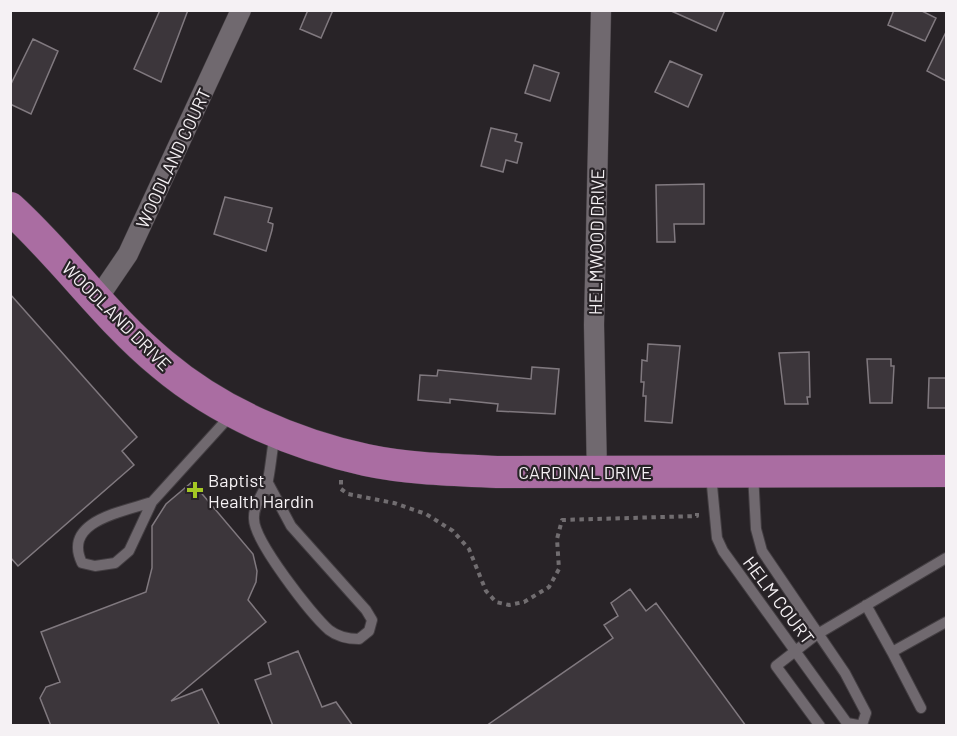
<svg xmlns="http://www.w3.org/2000/svg" width="957" height="736" font-family="Barlow,sans-serif">
  <style>
    .building { fill: #3c363b; stroke: #80797f; stroke-width: 1.5 }
    .lines { fill: none; stroke-linecap: round; stroke-linejoin: round }
    .service-casing { stroke: #433e42; stroke-width: 12 }
    .minor-casing { stroke: #433e42; stroke-width: 21 }
    .primary-casing { stroke: #433e42; stroke-width: 33 }
    .path { stroke: #716d70; stroke-width: 4; stroke-dasharray: 4.5 4.5; stroke-linecap: butt }
    .service { stroke: #70696f; stroke-width: 10 }
    .minor { stroke: #70696f; stroke-width: 20 }
    .primary { stroke: #aa6da2; stroke-width: 32 }
    .poi-dot { fill: #a5c824; stroke: #282327; stroke-width: 2 }
    .labels { text-anchor: middle; dominant-baseline: central; stroke-width: 4.5; stroke-linejoin: round; paint-order: stroke }
    .street-label { font-size: 18px; fill: #f5f1f4; stroke: #282327 }
    .poi-label { font-size: 18px; fill: #f5f1f4; stroke: #282327; text-anchor: start }
  </style>
  <rect width="100%" height="100%" fill="#282327"/>
  <!-- building -->
  <path class="building" d="M160,10h28l-27,72 -27,-13z
    M308,10h25l-12,28 -21,-9z
    M669,10h56l-9,21z
    M894,10h26l16,8 -11,23 -37,-16z
    M946,32v49l-19,-10z
    M33,39l25,12 -27,63 -21,-10v-18z
    M670,61l32,14 -14,32 -33,-15z
    M534,65l25,8 -9,28 -25,-8z
    M491,128l26,6 -2,7 7,2 -5,20 -11,-3 -3,12 -22,-6z
    M704,184v40h-30l1,18h-18l-1,-57z
    M225,197l47,11 -4,14 5,2 -1,6 -6,21 -52,-17z
    M10,294l127,143 -15,14 12,14 -116,101 -8,-9z
    M648,344l32,2 -8,77 -27,-2 1,-25h-3l1,-14h-3l1,-22 5,1z
    M809,352l1,45h-3l1,7h-23l-6,-51z
    M867,359h24v7h3l-2,37h-22z
    M532,367l27,2 -4,45 -58,-3 1,-7 -48,-5v4l-32,-3 2,-25 17,1 1,-6 93,9z
    M929,378h17v30h-18z
    M192,482l61,72 4,17 -1,11 -8,18 18,22 -95,79 31,-12 18,37h-169l-11,-28 6,-11 14,-5 -19,-50 105,-40 6,-24v-42l14,-22z
    M630,589l16,22 10,-8 90,123h-260l127,-88 -9,-13 14,-9 -7,-13z
    M298,651l24,56 14,-5 17,24h-80l-18,-46 16,-6 -3,-11z"/>
  <g class="lines">
    <defs>
      <path id="service" d="M753,473l3,56 6,22 83,122 21,40 -4,12
        M711,475l6,63 6,13 124,172 16,3
        M267,481l24,45 75,84 6,10 -3,11 -10,8c-11,0 -21,-2 -30,-9 -18,-16 -75,-89 -75,-111 -1,-14 10,-26 14,-39 3,-15 4,-31 7,-46
        M152,502c-30,10 -90,19 -70,61l13,3 20,-3 14,-12 23,-49 79,-87
        M866,605l26,47
        M921,708l-29,-56 54,-30
        M820,726l-44,-60 40,-31 130,-77"/>
      <path id="minor" d="M96,301l32,-47 113,-244
        M597,474l-3,-149 7,-315"/>
      <path id="primary" d="M10,208c54,49 96,110 152,156 57,48 131,80 204,96 42,9 87,10 131,12l449,-1"/>
    </defs>
    <!-- service casing -->
    <use href="#service" class="service-casing"/>
    <!-- minor casing -->
    <use href="#minor" class="minor-casing"/>
    <!-- primary casing -->
    <use href="#primary" class="primary-casing"/>
    <!-- path -->
    <path class="path" d="M341,480v9l7,5 46,9 32,11 27,17 16,18 17,42 10,11 13,3 15,-3 25,-15 10,-18 -2,-30 5,-19 135,-4v-3"/>
    <!-- service -->
    <use href="#service" class="service"/>
    <!-- minor -->
    <use href="#minor" class="minor"/>
    <!-- primary -->
    <use href="#primary" class="primary"/>
  </g>
  <!-- markers -->
  <path class="poi-dot" d="M192 481h6v6h6v6h-6v6h-6v-6h-6v-6h6z"/>
  <g class="labels">
    <!-- street labels -->
    <g class="street-label">
      <text transform="translate(173 158) rotate(-65)">WOODLAND COURT</text>
      <text transform="translate(596 242) rotate(-89)">HELMWOOD DRIVE</text>
      <text transform="translate(117 316) rotate(45)">WOODLAND DRIVE</text>
      <text x="585" y="472">CARDINAL DRIVE</text>
      <text transform="translate(779 600) rotate(53)">HELM COURT</text>
    </g>
    <!-- poi labels -->
    <g class="poi-label">
      <text x="208" y="480">Baptist<tspan x="208" dy="21">Health Hardin</tspan></text>
    </g>
  </g>
  <!-- border -->
  <rect width="957" height="736" fill="none" stroke="#f5f1f4" stroke-width="24"/>
</svg>
